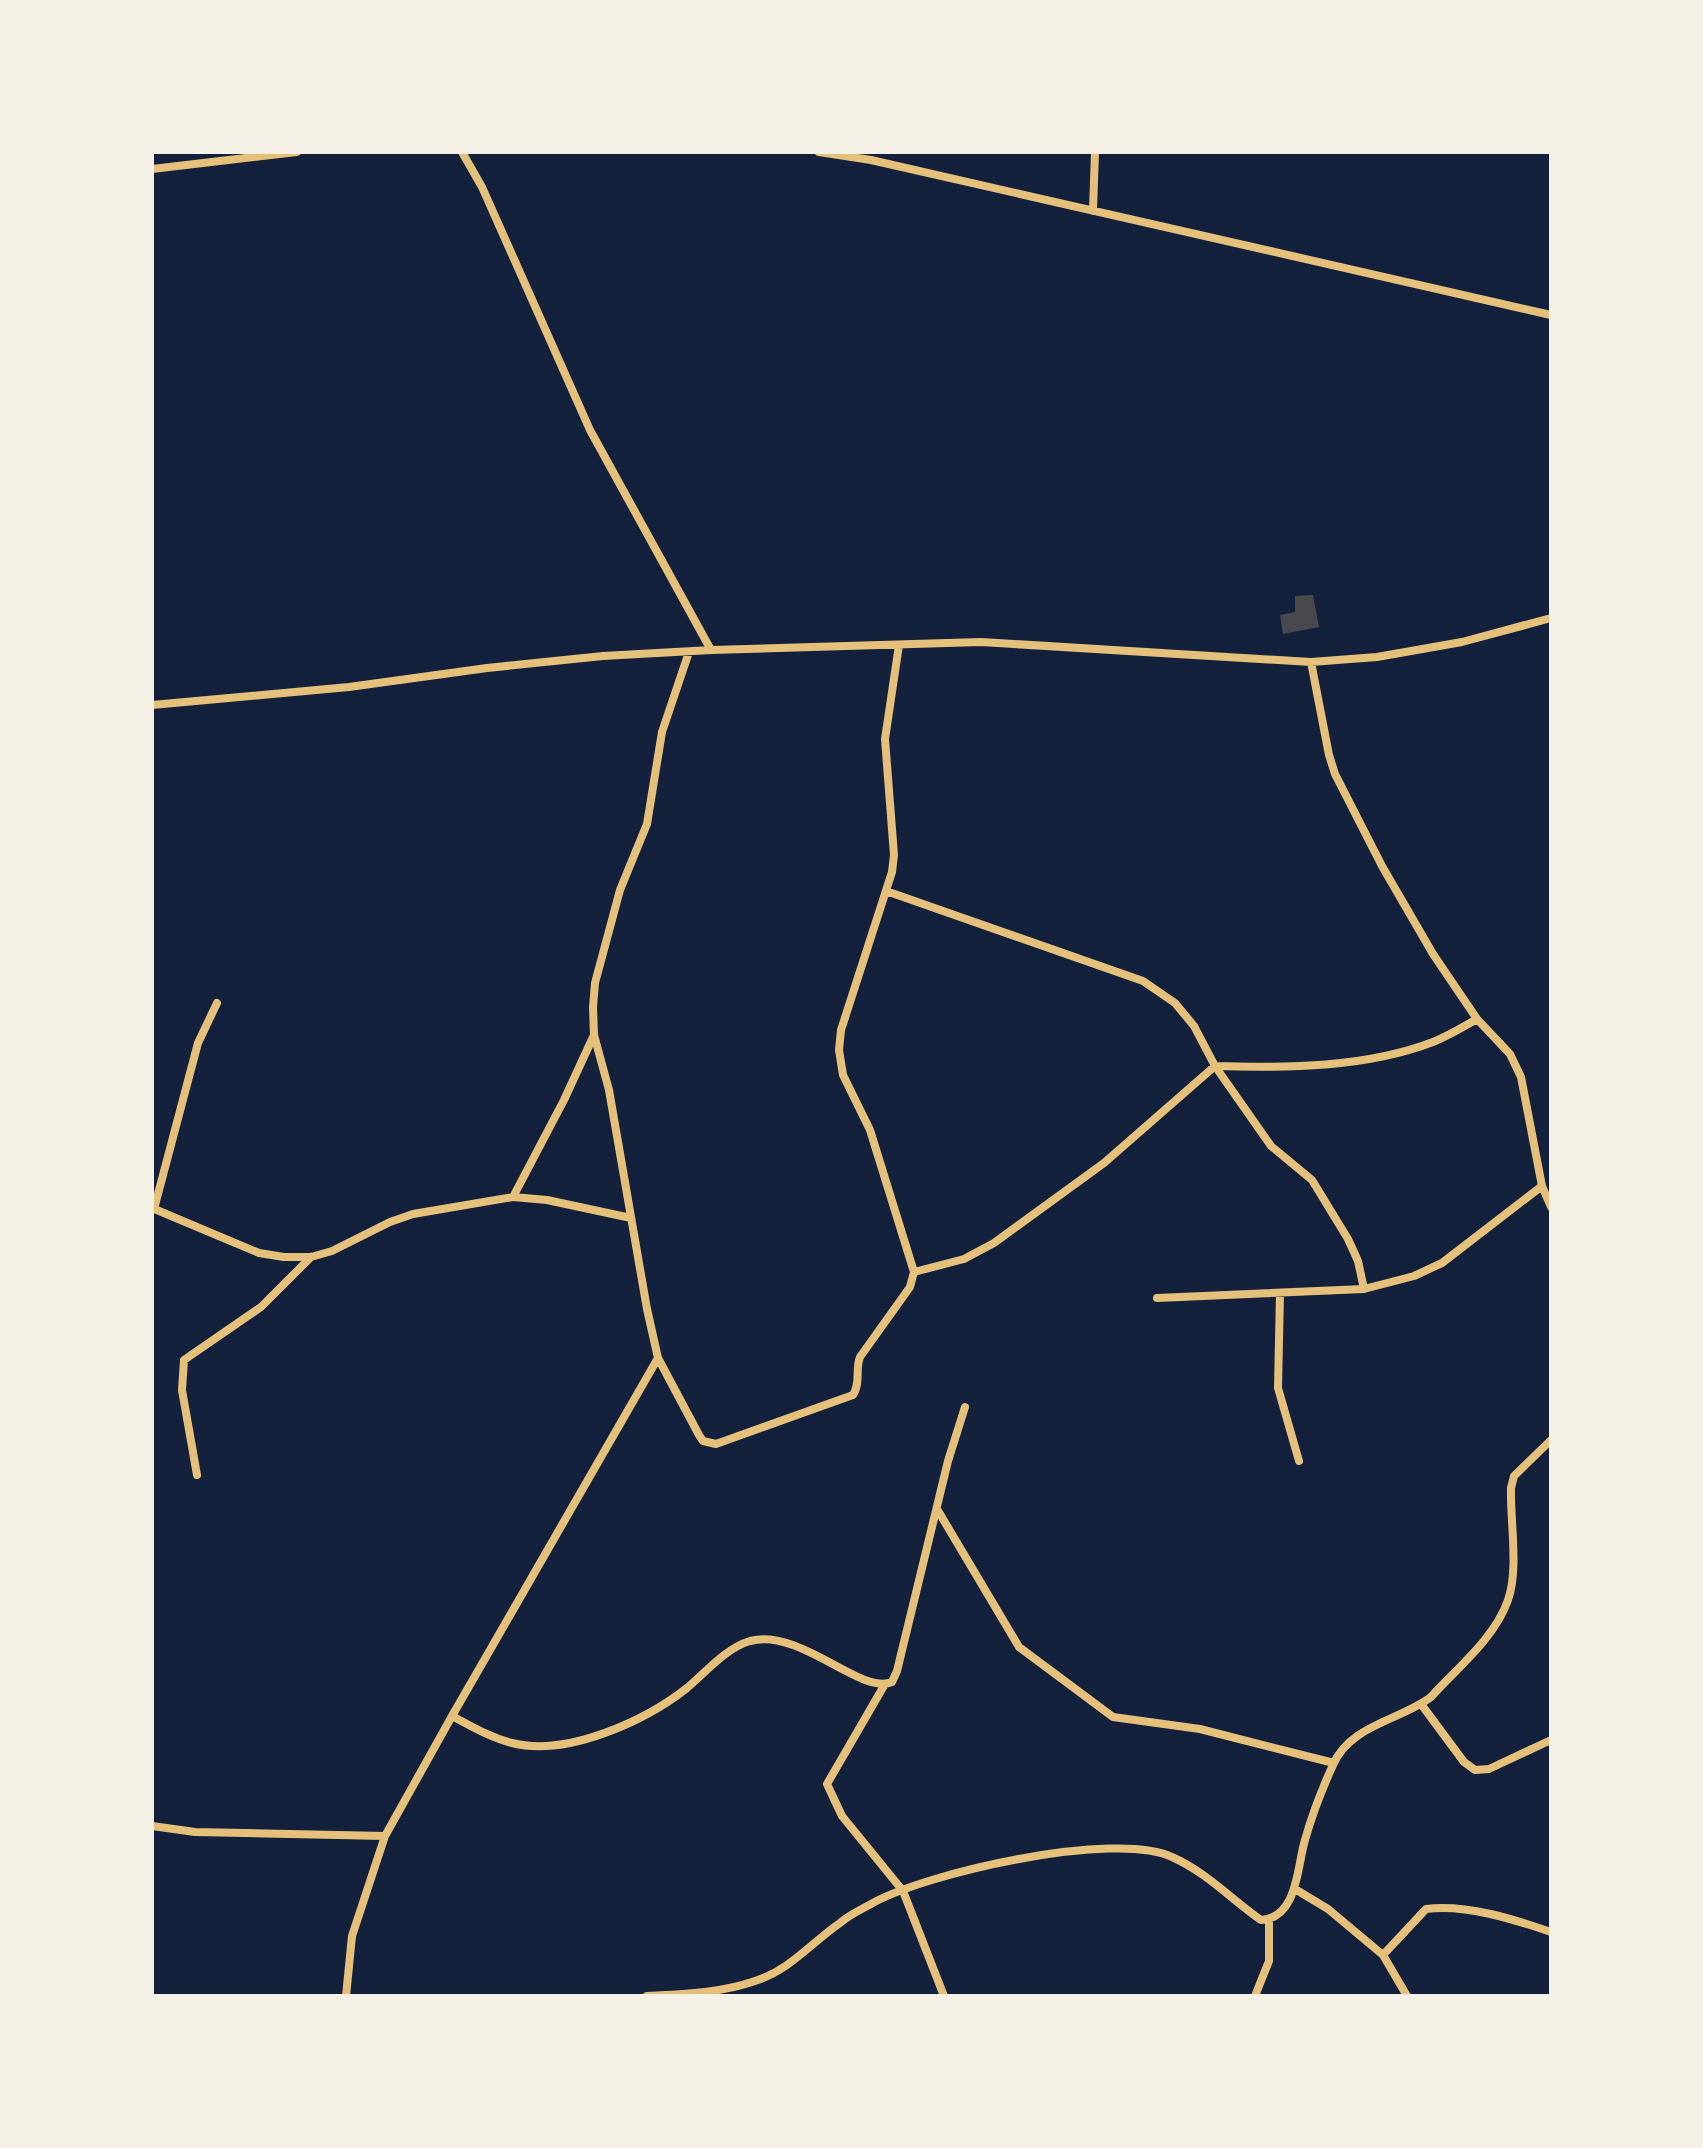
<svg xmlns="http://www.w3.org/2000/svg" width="1703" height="2148" font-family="'Golos Text',sans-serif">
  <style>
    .building { fill: #48494c }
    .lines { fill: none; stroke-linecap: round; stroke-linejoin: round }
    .minor { stroke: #e5c07b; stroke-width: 8 }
  </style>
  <rect width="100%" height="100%" fill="#14213d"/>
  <!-- building -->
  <path class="building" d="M1313,595l6,32 -36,7 -3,-19 15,-3v-16z"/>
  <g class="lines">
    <!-- minor -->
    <path class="minor" d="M462,152l20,35 108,243 121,220
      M819,152l52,8 680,155
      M152,169l145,-17
      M1093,211l2,-59
      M689,652l-27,80 -15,92 -27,66 -25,93 -2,24 1,28 15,55 38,219 11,49 41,77 4,6 13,3 137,-49c8,-12 2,-26 7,-38l50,-70 4,-15 -44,-142 -27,-55 -4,-25 2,-20 51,-158 2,-17 -9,-116 14,-94
      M1311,662l18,93 6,19 47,92 51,88 44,65 33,35 11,23 21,109 9,21
      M152,705l197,-18 138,-19 116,-12 108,-6 270,-8 330,20 66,-5 85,-15 89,-24
      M886,891l257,90 32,22 19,23 21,40 56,80 41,34 36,59 10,22 6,28
      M513,1197l51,-97 30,-65
      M152,1208l107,45 25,4h27l21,-6 58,-29 23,-8 100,-17 34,3 84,18
      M154,1209l44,-166 19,-40
      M914,1272l50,-13 30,-16 110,-80 111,-97c72,2 150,2 218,-24 15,-6 30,-15 44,-23
      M1280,1293l-2,95 21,73
      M1157,1298l207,-9 50,-13 28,-13 100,-77
      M197,1475l-15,-85 2,-30 77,-53 50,-50
      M937,1509l82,138 94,70 87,12 134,34
      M885,1684l-58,100 15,32 61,75 41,105
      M1421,1704l43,58 11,8 14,-1 62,-29
      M452,1716c19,10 39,22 60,27 55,14 133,-22 175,-55 19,-16 39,-40 63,-47 51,-13 110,54 142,41l5,-11 51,-210 17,-54
      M152,1826l43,6 190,4
      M1295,1889l33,20 55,46 24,41
      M1383,1955l43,-46c40,-5 87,10 125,23
      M346,1996l6,-60 33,-100 67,-120 206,-358
      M647,1996c36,-2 74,-3 108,-15 35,-11 56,-38 85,-58 9,-8 20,-13 31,-19 54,-31 244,-74 301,-47 34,15 59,42 89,63 37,-2 36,-54 44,-80 7,-25 17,-51 28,-75 17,-40 66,-44 98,-68 26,-29 64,-59 77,-97 11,-31 2,-79 3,-112l3,-12 37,-36
      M1255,1996l14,-35v-42"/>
  </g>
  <!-- border -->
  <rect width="1703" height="2148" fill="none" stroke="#f6f1e7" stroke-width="308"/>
</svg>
